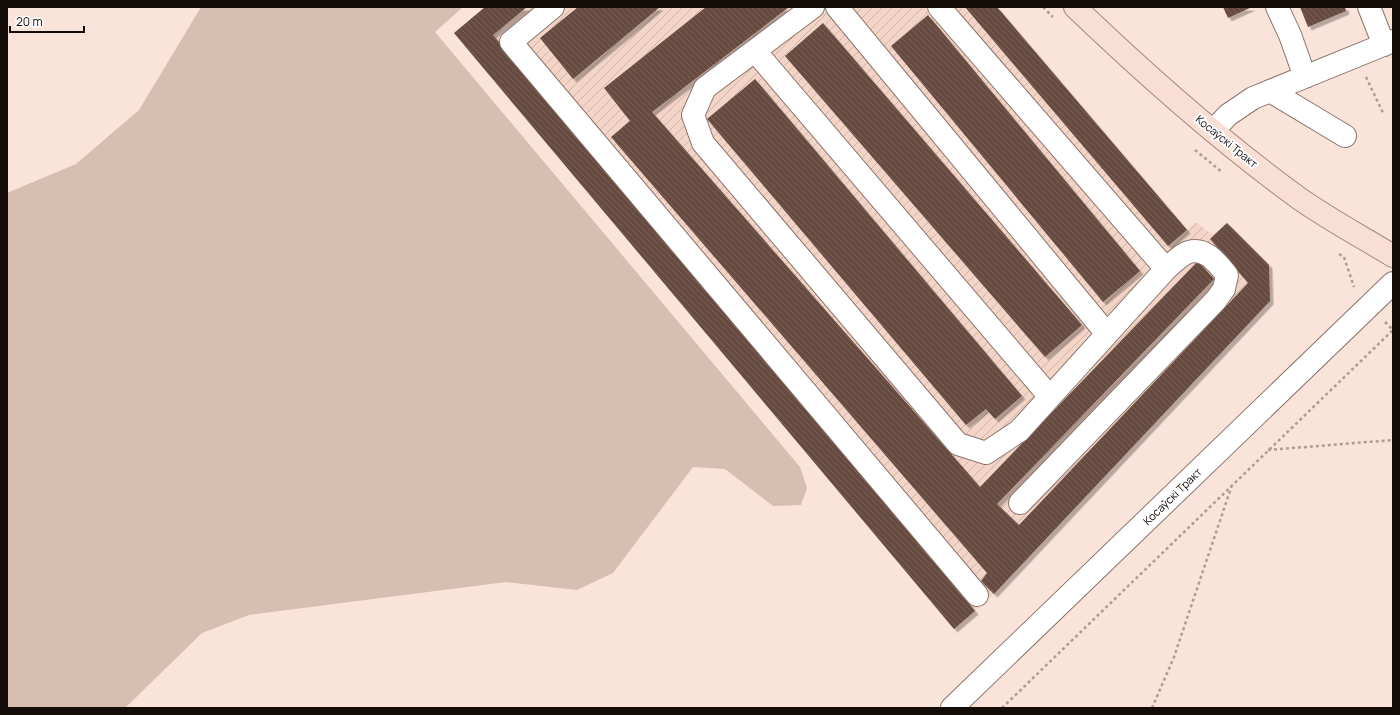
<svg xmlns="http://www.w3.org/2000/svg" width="1400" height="715" font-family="Manrope,sans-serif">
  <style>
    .industrial { fill: url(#industrial-furrows) }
    .grass { fill: #d8bdb1 }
    .building { fill: url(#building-back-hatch); filter: url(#shadow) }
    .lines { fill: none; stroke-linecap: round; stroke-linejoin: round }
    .minor-casing { stroke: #8a756c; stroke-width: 24 }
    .major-casing { stroke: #a68779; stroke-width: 24 }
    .path { stroke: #ae9c94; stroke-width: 2.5; stroke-dasharray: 3 3; stroke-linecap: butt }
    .minor { stroke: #fff; stroke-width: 22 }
    .major { stroke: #f9dfd3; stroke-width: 22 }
    .labels { text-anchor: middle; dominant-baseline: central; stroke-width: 4; stroke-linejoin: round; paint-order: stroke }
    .street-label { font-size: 11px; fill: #130c09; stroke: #fff }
  </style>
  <defs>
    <pattern id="industrial-furrows" width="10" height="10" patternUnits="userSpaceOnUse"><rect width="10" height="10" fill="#f3d4c6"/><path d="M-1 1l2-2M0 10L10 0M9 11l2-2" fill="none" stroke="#cfb5a9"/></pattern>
    <pattern id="building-back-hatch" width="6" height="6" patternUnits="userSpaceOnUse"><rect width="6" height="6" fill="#674c40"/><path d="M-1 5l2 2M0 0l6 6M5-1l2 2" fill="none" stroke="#776157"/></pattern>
    <filter id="shadow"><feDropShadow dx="3.5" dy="3.5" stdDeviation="0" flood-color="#0004"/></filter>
  </defs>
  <rect width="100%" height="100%" fill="#fae3d8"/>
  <!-- industrial -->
  <path class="industrial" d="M485,7h512l190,223 9,-8 17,13 14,-12 42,42 1,36 -276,293 -40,35 -500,-596z"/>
  <!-- grass -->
  <path class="grass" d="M201,7h262l-28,25 365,435 7,21 -6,17 -28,1 -48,-37 -32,-2 -80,106 -36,17 -71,-8 -257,33 -47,18 -77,75h-118v-515l69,-29 63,-54z"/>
  <!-- building -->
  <path class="building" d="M485,7h42l-34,28 482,576 -21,18 -500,-596z
    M578,7h82l-87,72 -33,-41z
    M706,7h83l-137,105 328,375 218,-226 16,18 -217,225 22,21 229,-242 -38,-44 3,-3 14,-13 42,42 1,36 -276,293 -13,-13 6,-8 -376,-436 19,-16 -26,-33z
    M965,7h32l190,223 -19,16z
    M1223,7h29l-24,11z
    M1300,7h45l1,4 -38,16z
    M928,15l212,256 -37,31 -212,-256z
    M823,23l259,302 -37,32 -260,-301z
    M755,79l267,317 -27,23 -9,-10 -20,16 -259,-306z"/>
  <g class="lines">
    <defs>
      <path id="minor" d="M553,7l-42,35 466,553
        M813,7l-108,81 -12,27 10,28 255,301 28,9 33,-22 147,-162 -227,-262
        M837,7l270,327
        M1277,7l13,28 15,42
        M1369,7l15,38
        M755,51l295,346
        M1270,91l75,45
        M1213,131l15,-16 25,-17 140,-57
        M1020,503l196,-203 8,-11 3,-14c-9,-11 -21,-28 -38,-23 -8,2 -17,12 -23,17
        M952,708l441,-425"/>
      <path id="major" d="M1075,7c71,68 145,134 225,192 30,21 62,38 93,57"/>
    </defs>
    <!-- minor casing -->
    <use href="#minor" class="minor-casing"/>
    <!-- major casing -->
    <use href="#major" class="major-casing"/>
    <!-- path -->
    <path class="path" d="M1043,7l10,10
      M1366,77l18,38
      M1195,150l27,22
      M1339,254l5,3 10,30
      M1385,322l8,8
      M1268,450l125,-10
      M1002,708l391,-378
      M1152,708l22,-51 58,-172"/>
    <!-- minor -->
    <use href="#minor" class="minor"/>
    <!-- major -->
    <use href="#major" class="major"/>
  </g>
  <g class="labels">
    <!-- street labels -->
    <g class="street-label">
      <text transform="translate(1227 141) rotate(39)">Косаўскі Тракт</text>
      <text transform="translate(1172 496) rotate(-44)">Косаўскі Тракт</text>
    </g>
  </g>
  <!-- border -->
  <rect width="1400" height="715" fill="none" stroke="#130c09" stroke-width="16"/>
  <!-- scale -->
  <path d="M10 26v6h74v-6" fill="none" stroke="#130c09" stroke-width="2"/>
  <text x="16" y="26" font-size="12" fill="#130c09" stroke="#ffffff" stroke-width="3" paint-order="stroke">20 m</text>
</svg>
